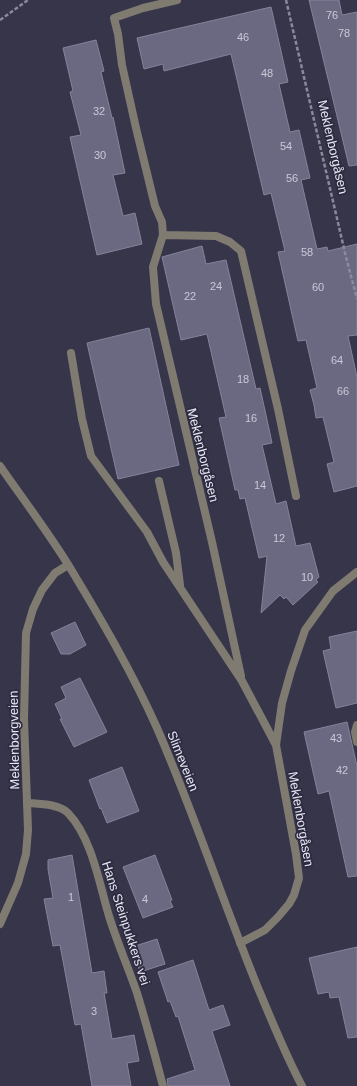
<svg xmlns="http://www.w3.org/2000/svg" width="357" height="1086" font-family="Helvetica,sans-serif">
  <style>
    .building { fill: #6b6981; stroke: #85839c }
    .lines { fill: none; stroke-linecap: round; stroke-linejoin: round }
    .path { stroke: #8b899b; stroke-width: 2.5; stroke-dasharray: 4 2; stroke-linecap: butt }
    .service { stroke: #807b71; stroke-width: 8 }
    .minor { stroke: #807b71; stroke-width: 8 }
    .tertiary { stroke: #807b71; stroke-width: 8 }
    .labels { text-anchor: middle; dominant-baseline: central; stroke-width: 3.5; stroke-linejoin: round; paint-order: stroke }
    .number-label { font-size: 11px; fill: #c9c8d8 }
    .street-label { font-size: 13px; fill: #e8e7f5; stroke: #2d2b3f }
  </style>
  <rect width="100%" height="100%" fill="#37354a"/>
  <!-- building -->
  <path class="building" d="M309,0h30l3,15 15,-3v153l-8,1z
    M271,7l17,75 -9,2 11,48 9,-2 11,48 -9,2 16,69 10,-2 1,4 29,-7v91l-9,1 9,41v109l-23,6 -7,-28 7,-2 -11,-45 -7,1 -2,-13 -4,-15 7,-2 -11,-48 -8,1 -20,-89 7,-1 -14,-58 -7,2 -33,-141 -67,17 -1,-7 -19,5 -7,-31z
    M96,40l8,31 -3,1 11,46 1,-1 12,56 -12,2 10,41 12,-3 7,31 -45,11 -27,-118 11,-2 -11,-43 3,-1 -10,-43z
    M202,246l4,18 20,-4 30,129 4,-1 6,27 6,28 -10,2 14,59 10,-3 10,45 14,-3 9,34 -3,3 2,2 -25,23 -7,-8 -2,2 -4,-4 -19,18 6,-57 -8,2 -14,-60 -5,1 -2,-9h-3l-16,-72 7,-1 -19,-83 -26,6 -19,-83z
    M149,328l30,137 -61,14 -31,-136z
    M75,622l11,23 -16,9h-9l-10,-21z
    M357,631v72l-21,5 -13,-57 8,-2 -2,-12z
    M80,678l27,54 -33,15 -14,-28h2l-7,-15 11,-6 -5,-11z
    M347,722l10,44v110l-9,1 -19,-86 -11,3 -14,-62z
    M122,767l17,44 -32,12 -6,-15 -1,1 -11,-29z
    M72,855l20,118 12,-2 3,22h-3l8,46 22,-4 5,26 -12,2 4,23h-39l-11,-62 -6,1 -15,-80 -7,1 -9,-47 9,-1 -5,-29v-9z
    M155,855l17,45 -2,1 3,6 -30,11 -20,-51z
    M157,939l8,25 -25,8 -8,-25z
    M357,947v90l-9,1 -9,-41 -9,1 -1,-6 -11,2 -9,-36z
    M193,960l16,50 14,-5 7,20 -18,6 18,55h-62l-1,-7 28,-9 -17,-54 -2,1 -6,-16 -2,1 -10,-30z"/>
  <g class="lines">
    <!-- path -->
    <path class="path" d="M286,0l60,257 11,42
      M0,20l28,-20"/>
    <!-- service -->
    <path class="service" d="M177,0l-34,8 -29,10 4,16 4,31 14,63 19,78 7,16 1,13 53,1 14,6 11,9 37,158 18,87
      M163,235l-10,32 3,37 56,238 29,134
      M71,353l11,66 9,37 56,76 16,30 79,119 34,64 20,109 3,24 -5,17 -5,9 -11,13 -13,13 -25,13
      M159,481l17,72 4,32
      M357,725l-2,7 2,10
      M276,745l6,-42 9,-32 14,-41 28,-39 24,-19
      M27,803c13,1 32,1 41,10 24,25 31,70 41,103 8,26 19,51 28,77 9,30 18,62 26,93"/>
    <!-- minor -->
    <path class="minor" d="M0,924l18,-41 8,-29 2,-24 -4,-111 2,-86 7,-24 9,-19 13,-17 13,-8"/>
    <!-- tertiary -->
    <path class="tertiary" d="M0,466c23,33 48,66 69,100 32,53 63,106 88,162 37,85 66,174 101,260 14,33 27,66 44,98"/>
  </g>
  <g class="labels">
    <!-- number labels -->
    <g class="number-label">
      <text x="332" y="15">76</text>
      <text x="344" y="33">78</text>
      <text x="243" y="37">46</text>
      <text x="267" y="73">48</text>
      <text x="99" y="111">32</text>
      <text x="286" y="146">54</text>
      <text x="100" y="155">30</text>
      <text x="292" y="178">56</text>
      <text x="307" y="252">58</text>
      <text x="216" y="286">24</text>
      <text x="318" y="287">60</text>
      <text x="190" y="296">22</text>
      <text x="337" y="360">64</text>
      <text x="243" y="379">18</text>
      <text x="343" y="391">66</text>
      <text x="251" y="418">16</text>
      <text x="260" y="485">14</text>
      <text x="279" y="538">12</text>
      <text x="307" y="577">10</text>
      <text x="336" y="738">43</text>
      <text x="342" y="770">42</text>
      <text x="71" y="897">1</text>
      <text x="145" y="899">4</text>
      <text x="94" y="1011">3</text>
    </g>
    <!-- street labels -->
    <g class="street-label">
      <text transform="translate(333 147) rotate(77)">Meklenborgåsen</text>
      <text transform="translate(203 455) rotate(76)">Meklenborgåsen</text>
      <text transform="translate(14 740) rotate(-91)">Meklenborgveien</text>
      <text transform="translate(183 761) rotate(68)">Slimeveien</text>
      <text transform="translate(301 819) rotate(80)">Meklenborgåsen</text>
      <text transform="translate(126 923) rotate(72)">Hans Steinpukkers vei</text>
    </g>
  </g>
</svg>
